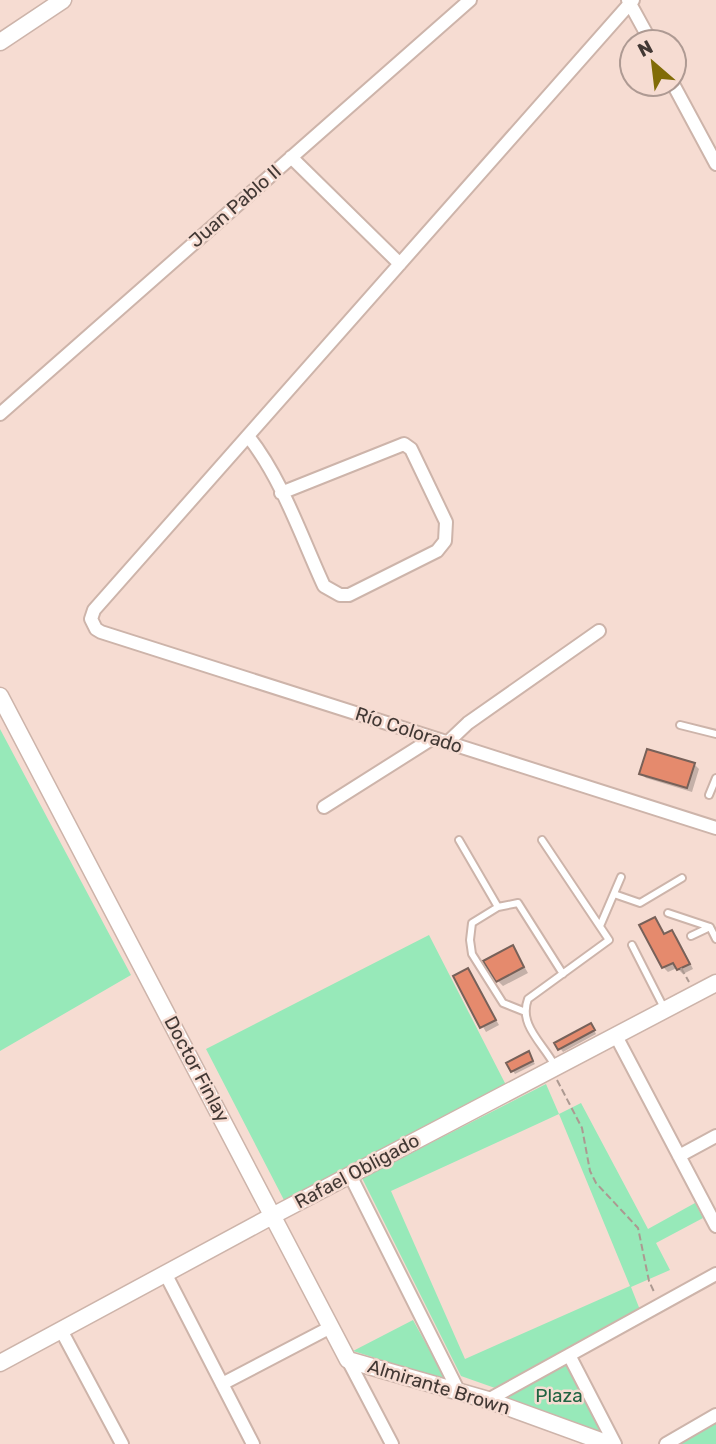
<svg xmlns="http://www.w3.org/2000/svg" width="716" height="1444" font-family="Rubik,sans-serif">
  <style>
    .green { fill: #97e9b9; fill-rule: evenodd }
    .shadow { fill: #0003 }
    .building { fill: #e58a6d; stroke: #776159; stroke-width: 2 }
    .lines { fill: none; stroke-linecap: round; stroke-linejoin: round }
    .service-casing { stroke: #cdb4aa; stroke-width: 10 }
    .minor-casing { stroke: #cdb4aa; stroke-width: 16 }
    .tertiary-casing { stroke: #cdb4aa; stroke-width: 19 }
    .path { stroke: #ac9991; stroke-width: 2; stroke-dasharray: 7 3.5; stroke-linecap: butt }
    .service { stroke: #fff; stroke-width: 6 }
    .minor { stroke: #fff; stroke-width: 12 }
    .tertiary { stroke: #fff; stroke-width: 16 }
    .labels { text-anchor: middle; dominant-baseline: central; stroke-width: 5; stroke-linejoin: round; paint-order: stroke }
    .street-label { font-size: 19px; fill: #423834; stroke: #f6dcd2 }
    .park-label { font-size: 19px; fill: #1f6341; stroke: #f6dcd2 }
  </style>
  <rect width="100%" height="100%" fill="#f6dcd2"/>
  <!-- green -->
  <path class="green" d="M0,729l131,246 -131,76z
    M429,935l78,152 -222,115 -79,-153z
    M546,1084l13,30 22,-11 67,126 47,-26 8,15 -47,25 14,27 -39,17 9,23 -145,78 -34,-12 -99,-198zM559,1114l71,172 -165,73 -74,-168z
    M413,1320l33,60 -93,-29z
    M568,1359l42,80 -111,-40z
    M716,1419v25h-43z"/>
  <!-- shadow -->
  <path class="shadow" d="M694,764l5,5 -7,23 -46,-14 -5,-4z
    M655,919l11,16 6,-3 5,5 16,32 -10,5 -6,-6 -9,4 -5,-5z
    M513,947l15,26 -25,13 -5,-5z
    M467,970l32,55 -13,7 -31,-55z
    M593,1028l3,6 -33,18 -7,-9z
    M528,1053l7,11 -20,10 -7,-11z"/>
  <!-- building -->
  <path class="building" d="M647,749l48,14 -8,25 -48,-14z
    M655,917l9,17 8,-4 18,34 -13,6 -4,-7 -11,5 -23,-43z
    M513,945l11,22 -28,15 -13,-21z
    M468,968l28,52 -16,8 -27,-52z
    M591,1023l4,7 -37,20 -4,-7z
    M529,1051l4,10 -22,11 -5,-9z"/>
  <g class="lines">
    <defs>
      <path id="service" d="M680,725l36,9
        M709,795l7,-17
        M459,840l39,67 20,-4 45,71
        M542,840l67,100 -81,59c-10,26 15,44 27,67
        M614,894l26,9 42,-25
        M498,907l-26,16 -2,17 2,14 31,49 20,8
        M668,913l42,14
        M600,926l21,-49
        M691,936l19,-9 6,12
        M632,945l32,63"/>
      <path id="minor" d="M628,0l23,42
        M633,0l-539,610 -3,9 5,10 5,3 615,196
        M673,84l43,80
        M291,157l109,107
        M0,414l470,-414
        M248,436c34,43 53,100 76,150l16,9h9l88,-44 8,-10 1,-19 -35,-73 -7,-5 -123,49
        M448,742l20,-19 131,-92
        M324,807l109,-69
        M616,1036l100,190
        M679,1156l37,-20
        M350,1175l109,217
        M165,1273l88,171
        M61,1330l61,114
        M569,1355l46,89
        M348,1360l44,84
        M222,1384l109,-57
        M488,1400l228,-126
        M666,1444l50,-29"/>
      <path id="tertiary" d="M0,42l63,-42
        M0,696l348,664 140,40 121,44
        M0,1363l274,-148 442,-232"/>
    </defs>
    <!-- service casing -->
    <use href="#service" class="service-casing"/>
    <!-- minor casing -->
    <use href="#minor" class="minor-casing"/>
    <!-- tertiary casing -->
    <use href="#tertiary" class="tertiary-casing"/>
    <!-- path -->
    <path class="path" d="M681,968l8,14
      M557,1080l25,48 8,43 6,12 42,45 11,53 6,13"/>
    <!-- service -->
    <use href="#service" class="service"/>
    <!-- minor -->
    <use href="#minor" class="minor"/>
    <!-- tertiary -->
    <use href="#tertiary" class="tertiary"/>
  </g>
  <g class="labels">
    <!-- street labels -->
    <g class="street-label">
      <text transform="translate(235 206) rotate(-41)">Juan Pablo II</text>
      <text transform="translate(409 730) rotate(18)">Río Colorado</text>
      <text transform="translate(197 1069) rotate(62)">Doctor Finlay</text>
      <text transform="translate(357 1171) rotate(-28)">Rafael Obligado</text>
      <text transform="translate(439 1387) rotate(17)">Almirante Brown</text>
    </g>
    <!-- park labels -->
    <g class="park-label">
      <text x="559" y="1395">Plaza</text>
    </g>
  </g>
  <!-- north arrow -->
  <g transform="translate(653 63) rotate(332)"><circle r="33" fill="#f6dcd2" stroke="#ae9a93" stroke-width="2"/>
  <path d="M0-5L12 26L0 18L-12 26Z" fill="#816c07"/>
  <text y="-10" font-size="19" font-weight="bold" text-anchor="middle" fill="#423834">N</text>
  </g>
</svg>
